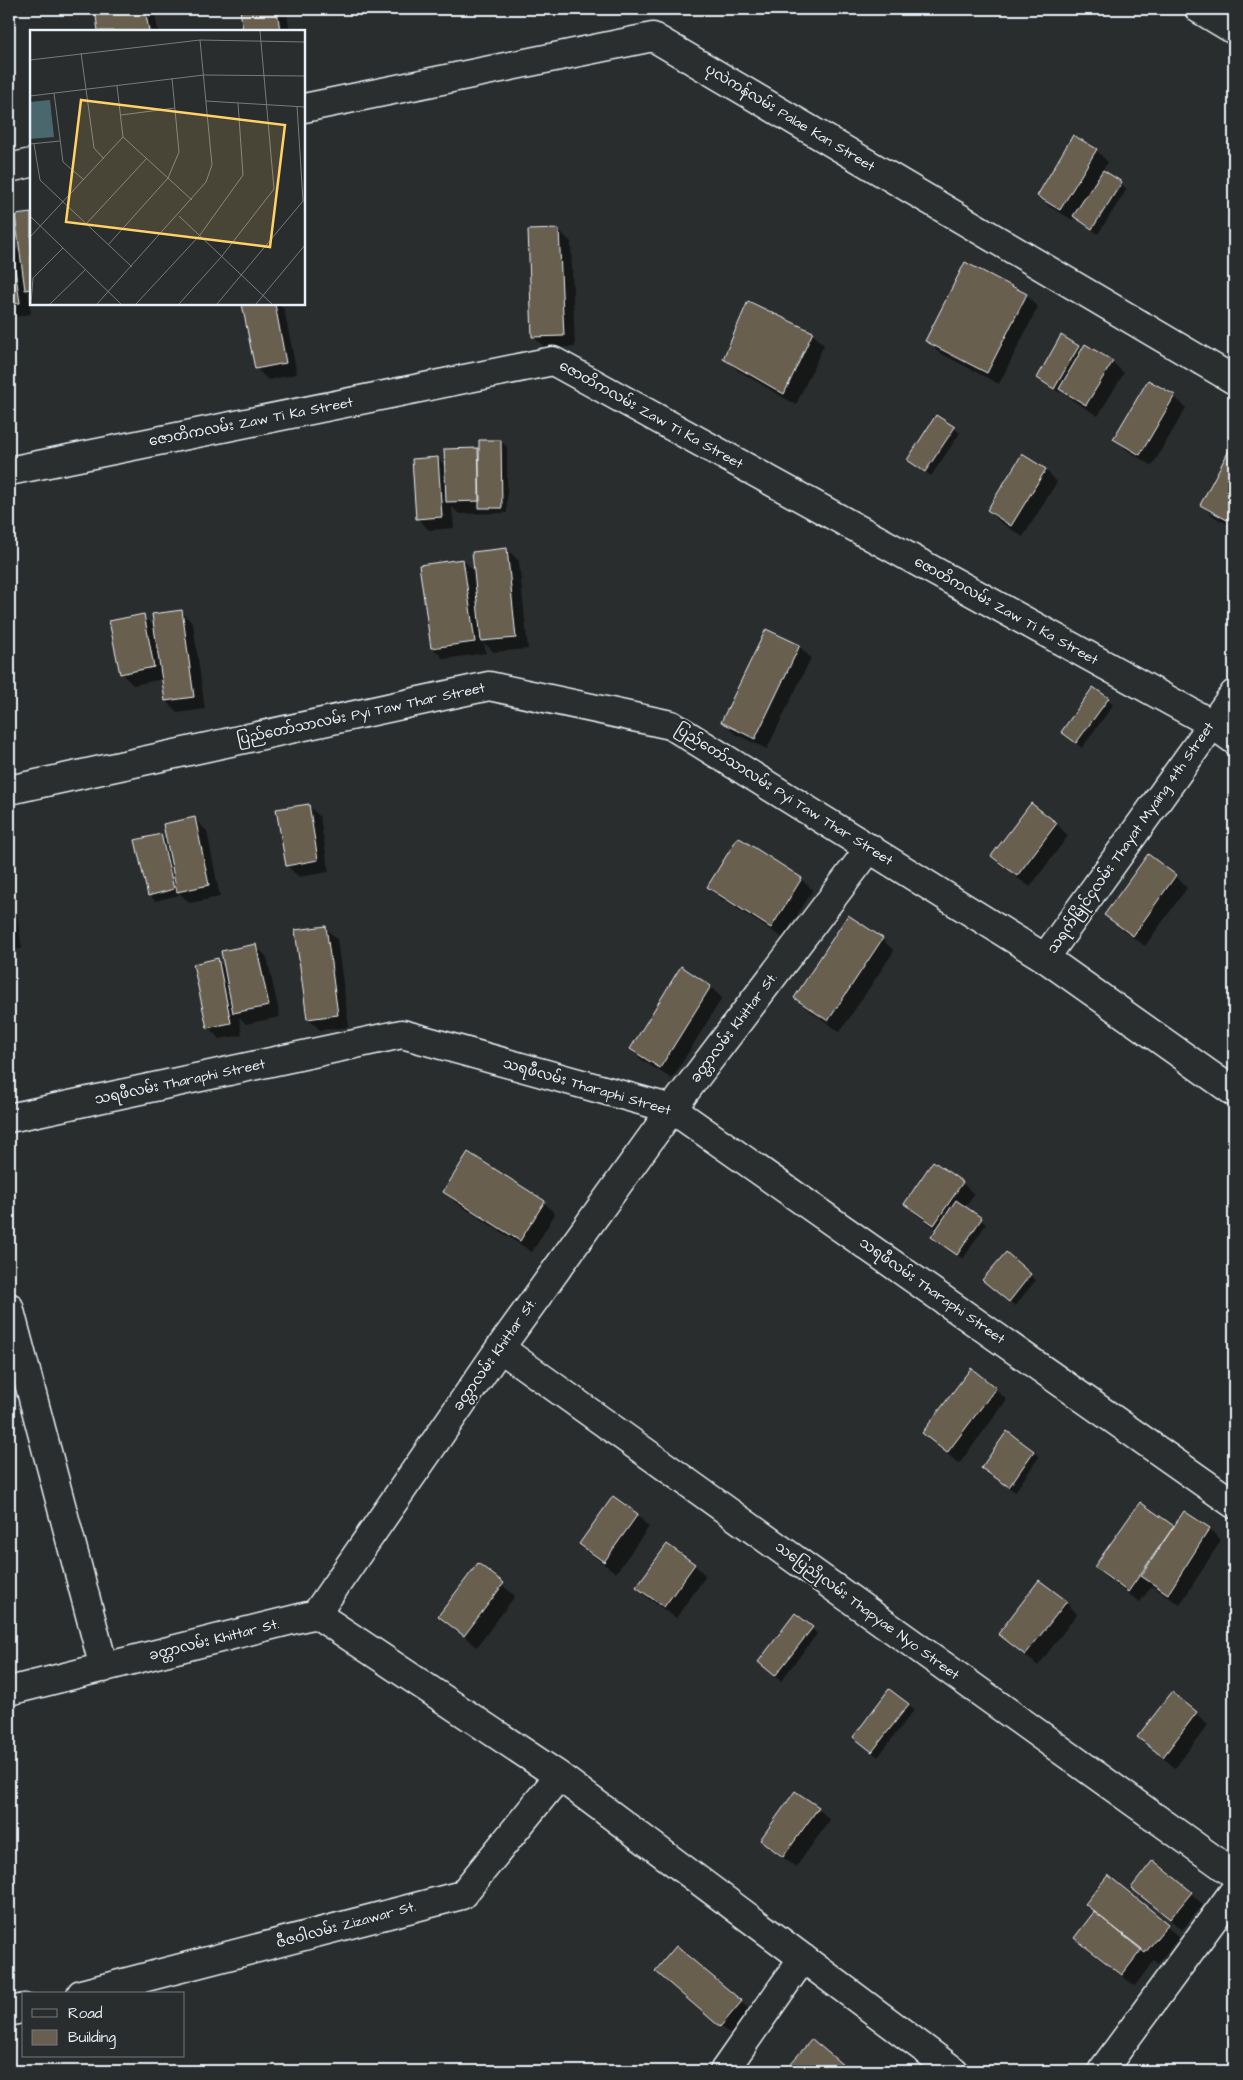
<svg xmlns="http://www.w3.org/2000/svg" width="1243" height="2080" font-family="'Architects Daughter','Noto Sans Myanmar',sans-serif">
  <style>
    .shadow { fill: #0007 }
    .building { fill: #695e50; stroke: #e8f1f8 }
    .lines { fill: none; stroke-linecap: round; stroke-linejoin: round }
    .street-casing { stroke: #e8f1f8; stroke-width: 31 }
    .street { stroke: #2a2d2e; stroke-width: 28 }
    .labels { text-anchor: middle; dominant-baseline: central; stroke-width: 4.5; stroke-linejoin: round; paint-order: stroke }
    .street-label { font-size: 14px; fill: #e8f1f8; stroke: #2a2d2e }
    .inset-road { fill: none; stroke: #767b7f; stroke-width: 1 }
    .view { fill: #ffd166; fill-opacity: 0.15; stroke: #ffd166; stroke-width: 2.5 }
    .inset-edge { fill: none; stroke: #e8f1f8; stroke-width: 2.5 }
  </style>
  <rect width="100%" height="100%" fill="#2a2d2e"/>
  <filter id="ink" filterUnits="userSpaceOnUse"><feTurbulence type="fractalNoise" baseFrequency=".02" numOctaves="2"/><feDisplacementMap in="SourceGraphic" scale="10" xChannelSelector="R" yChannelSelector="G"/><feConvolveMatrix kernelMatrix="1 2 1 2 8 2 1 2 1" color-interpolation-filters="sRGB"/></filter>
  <g filter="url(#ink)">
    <!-- shadow -->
    <path class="shadow" d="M9,9h18l-18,2z
      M96,9h55l4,4 3,18h-59z
      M241,9h45l4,22h-45z
      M1096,150l12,12 -6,9 25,18 -29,45 -23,-18 -2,4 -23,-13 -11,-11z
      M31,214v81l-3,-4 3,23 -22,4v-75l12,10 -5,-37z
      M559,230l12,12 4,105 -30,1 -12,-12z
      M965,264l62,31 11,12 -39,77 -61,-32 -12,-12z
      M748,302l64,31 12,12 -28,60 -59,-35 -12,-12z
      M243,304h36l5,5 13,65 -29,6 -12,-12z
      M1078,347l5,4 29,11 12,11 -26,43 -26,-16 -10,-10 -2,3 -21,-15z
      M1149,381l25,15 12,12 -34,58 -25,-16 -12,-11z
      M954,428l6,5 -29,43 -23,-17z
      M501,441l6,6v66l-48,1 -7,-7 2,21 -25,2 -12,-12 20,-60 9,9 32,-18 2,3z
      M1234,443v85l-21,-12 -12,-11z
      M1022,455l24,15 11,12 -34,55 -23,-15 -12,-12z
      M507,549l12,12 9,88 -34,3 -10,-9 2,10 -42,6 -12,-12 31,-87 12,12z
      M181,612l12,11 12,86 -27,4 -12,-12 -3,-22 -30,6 -12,-12 22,-57 13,12z
      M799,646l12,12 -44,91 -32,-15 -12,-12z
      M1108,699l5,6 -31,43 -20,-16z
      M308,805l12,12 9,55 -30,5 -12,-11z
      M1031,805l26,19 11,12 -38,51 -26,-19 -12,-12z
      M195,819l12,12 13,66 -30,6 -12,-11 1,3 -24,6 -5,-6 10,-60 8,8z
      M1148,856l28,20 11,12 -42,58 -28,-20 -11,-11z
      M801,879l12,11 -30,48 -63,-40 -12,-11z
      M9,883l4,4 9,62 -13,1z
      M325,927l12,12 12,88 -29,3 -12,-11z
      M882,939l12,12 -54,81 -33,-23 -12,-11z
      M255,945l12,12 13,60 -34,7 -7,-7 3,18 -22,4 -12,-12 9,-67 8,8z
      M711,987l11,11 -50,81 -29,-18 -12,-12z
      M962,1183l12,11 -9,14 21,16 -23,35 -25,-17 -5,-5 5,-7 -21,-15 -11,-11z
      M444,1191l100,11 11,12 -23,38 -76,-49z
      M1006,1254l30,26 -21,26 -25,-21z
      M995,1389l12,11 -48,64 -36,-31z
      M1034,1452l5,5 -24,35 -32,-24z
      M613,1498l24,17 12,12 -33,46 -23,-17 -12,-12z
      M1140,1503l35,24 9,-15 26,17 11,11 -41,65 -28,-19 -12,16 -33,-23 -11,-12z
      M694,1564l12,12 -30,42 -27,-19 -11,-12z
      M479,1565l36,31 -38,51 -37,-31z
      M1066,1602l11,12 -39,52 -38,-32z
      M812,1628l5,6 -36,47 -22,-19z
      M908,1705l6,5 -36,47 -18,-15z
      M1196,1713l12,12 -33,43 -36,-31z
      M796,1792l22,16 12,12 -34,47 -22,-16 -12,-11z
      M1108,1877l71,60 -21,27 -4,-4 -19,26 -48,-37 -12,-11 20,-26 -9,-8z
      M1133,1888l58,5 12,12 -21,25z
      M9,1967l5,21 -5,1z
      M657,1971l84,31 12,11 -20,24z"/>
    <!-- building -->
    <path class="building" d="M95,9h50l4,22h-51z
      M240,9h37l3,22h-37z
      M1073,135l24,14 -37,61 -23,-14z
      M1103,170l19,12 -30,47 -19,-13z
      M31,213v76l-6,1 -10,-75z
      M559,229l5,107 -32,1 -4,-107z
      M9,242h2l9,61 -11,1z
      M965,262l62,32 -40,79 -62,-32z
      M748,301l65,31 -29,62 -61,-35z
      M242,304h33l11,59 -31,6z
      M1061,335l18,11 -25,43 -17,-11z
      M1085,344l28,17 -27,44 -27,-16z
      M1148,380l27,15 -35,60 -27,-16z
      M936,415l19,12 -30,45 -18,-12z
      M479,440h22l1,68h-23z
      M1234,441v64l-7,15 -27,-15z
      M478,448l2,53 -34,1 -2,-53z
      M1022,454l24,15 -35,57 -24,-16z
      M438,457l4,60 -26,2 -4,-60z
      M507,548l9,90 -35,3 -9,-89z
      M463,559l12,83 -44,6 -12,-83z
      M182,610l12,87 -29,4 -13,-87z
      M144,614l10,53 -34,7 -11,-53z
      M766,629l34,16 -45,94 -34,-17z
      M1093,687l16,11 -33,45 -15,-11z
      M1031,803l26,20 -40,53 -26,-20z
      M309,804l9,56 -32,6 -10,-57z
      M195,817l14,68 -32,7 -14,-68z
      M161,834l13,55 -26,7 -13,-56z
      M738,837l64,41 -31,50 -64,-41z
      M1148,854l28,21 -43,61 -29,-21z
      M848,915l35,23 -55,83 -34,-23z
      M326,926l12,89 -31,4 -12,-89z
      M256,944l13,62 -36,7 -12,-62z
      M218,958l13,65 -24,5 -14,-64z
      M681,966l30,20 -51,82 -30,-19z
      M468,1152l77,49 -25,40 -77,-49z
      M933,1161l30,21 -29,43 -30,-21z
      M956,1200l26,18 -25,37 -26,-18z
      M1006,1252l25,22 -22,28 -27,-22z
      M971,1368l25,20 -49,65 -25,-20z
      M1007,1431l27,20 -25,36 -28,-19z
      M613,1496l25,18 -34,48 -25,-18z
      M1140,1502l34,24 -46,66 -34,-25z
      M1184,1511l26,17 -42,66 -27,-18z
      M667,1544l28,20 -31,43 -28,-20z
      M478,1563l26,20 -40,53 -26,-20z
      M1039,1580l28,21 -42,54 -27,-21z
      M795,1613l18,14 -38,49 -17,-14z
      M889,1689l20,15 -37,48 -19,-15z
      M1172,1692l25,20 -34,45 -26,-20z
      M795,1791l24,16 -36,50 -23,-17z
      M1153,1860l39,32 -22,27 -39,-31z
      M1108,1875l60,49 -23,29 -60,-49z
      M1094,1912l48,37 -20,26 -48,-37z
      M676,1946l66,55 -22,26 -65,-56z
      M812,2039l38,32h-49l-10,-8z"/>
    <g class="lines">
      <defs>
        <path id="street" d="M1199,9l35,21
          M304,108l349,-71 581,343
          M9,168l22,-5
          M9,471l544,-110 659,363 22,16
          M9,790l480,-104 182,39 374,233 189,134
          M1045,958l189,-264
          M9,1118l393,-84 270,75 562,395
          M9,1307l95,361
          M500,1348l734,526
          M316,1614l243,162 395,295
          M9,1691l307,-77 184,-266 172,-239 198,-261
          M81,1994l381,-99 97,-119
          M9,2012l15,-4
          M724,2071l79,-113
          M1102,2071l132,-180"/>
      </defs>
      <!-- street casing -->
      <use href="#street" class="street-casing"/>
      <!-- street -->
      <use href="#street" class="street"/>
    </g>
  </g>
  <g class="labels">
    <!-- street labels -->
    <g class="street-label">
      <text transform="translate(790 118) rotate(31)">ပုလဲကန်လမ်း Palae Kan Street</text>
      <text transform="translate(651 415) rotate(29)">ဇောတိကလမ်း Zaw Ti Ka Street</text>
      <text transform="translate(251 422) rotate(-11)">ဇောတိကလမ်း Zaw Ti Ka Street</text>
      <text transform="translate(1006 611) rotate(29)">ဇောတိကလမ်း Zaw Ti Ka Street</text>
      <text transform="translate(361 714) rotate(-12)">ပြည်တော်သာလမ်း Pyi Taw Thar Street</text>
      <text transform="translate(784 795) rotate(32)">ပြည်တော်သာလမ်း Pyi Taw Thar Street</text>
      <text transform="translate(1131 838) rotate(-55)">သရက်မြိုင်၄လမ်း Thayat Myaing 4th Street</text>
      <text transform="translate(734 1028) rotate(-53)">ခတ္တာလမ်း Khittar St.</text>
      <text transform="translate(180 1082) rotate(-12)">သရဖီလမ်း Tharaphi Street</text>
      <text transform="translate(587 1087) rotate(16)">သရဖီလမ်း Tharaphi Street</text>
      <text transform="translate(932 1291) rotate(35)">သရဖီလမ်း Tharaphi Street</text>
      <text transform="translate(495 1355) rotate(-55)">ခတ္တာလမ်း Khittar St.</text>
      <text transform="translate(867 1611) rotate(36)">သပြေညိုလမ်း Thapyae Nyo Street</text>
      <text transform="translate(214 1640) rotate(-14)">ခတ္တာလမ်း Khittar St.</text>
      <text transform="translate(346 1925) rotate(-15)">ဇီဇဝါလမ်း Zizawar St.</text>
    </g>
  </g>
  <!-- overview -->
  <g transform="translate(30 30)">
    <rect width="275" height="275" fill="#2a2d2e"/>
    <path d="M20,70l4,37 -24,2v-37z" fill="#49676c"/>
    <path class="inset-road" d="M51,23l13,95 10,11M0,30l170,-20 105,2M87,56l6,51 69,63M24,63l9,69 21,18M0,66l174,-21 101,1M176,71l99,6M91,85l54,-7M0,114l30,-3M4,114l6,36 92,87M0,186l91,88M149,186l93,88M56,194l61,-66M0,207l93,-100M78,215l60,-67 11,-26 -7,-74M1,274l2,-26 30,-30M20,274l35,-34M67,274l109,-122 6,-17 -12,-125M106,274l64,-69 43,-60 -5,-72M149,274l43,-48 52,-67 -14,-158M187,274l86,-103 -6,-95M226,274l49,-59"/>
    <path class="view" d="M51,70l204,25 -15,122 -204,-25z"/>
    <rect width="275" height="275" class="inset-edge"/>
  </g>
  <!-- margin -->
  <rect width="1243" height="2080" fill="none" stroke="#2a2d2e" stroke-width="30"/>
  <rect x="15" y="15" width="1213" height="2050" fill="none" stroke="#e8f1f8" stroke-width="2" filter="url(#ink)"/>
  <!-- legend -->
  <rect x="22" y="1992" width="162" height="65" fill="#2a2d2e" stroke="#767b7f"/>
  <rect x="32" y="2009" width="25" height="8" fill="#2a2d2e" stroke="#767b7f"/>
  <text x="68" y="2018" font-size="15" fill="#e8f1f8">Road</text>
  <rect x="32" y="2030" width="25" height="15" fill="#695e50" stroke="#767b7f"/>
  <text x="68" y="2042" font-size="15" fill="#e8f1f8">Building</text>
</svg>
